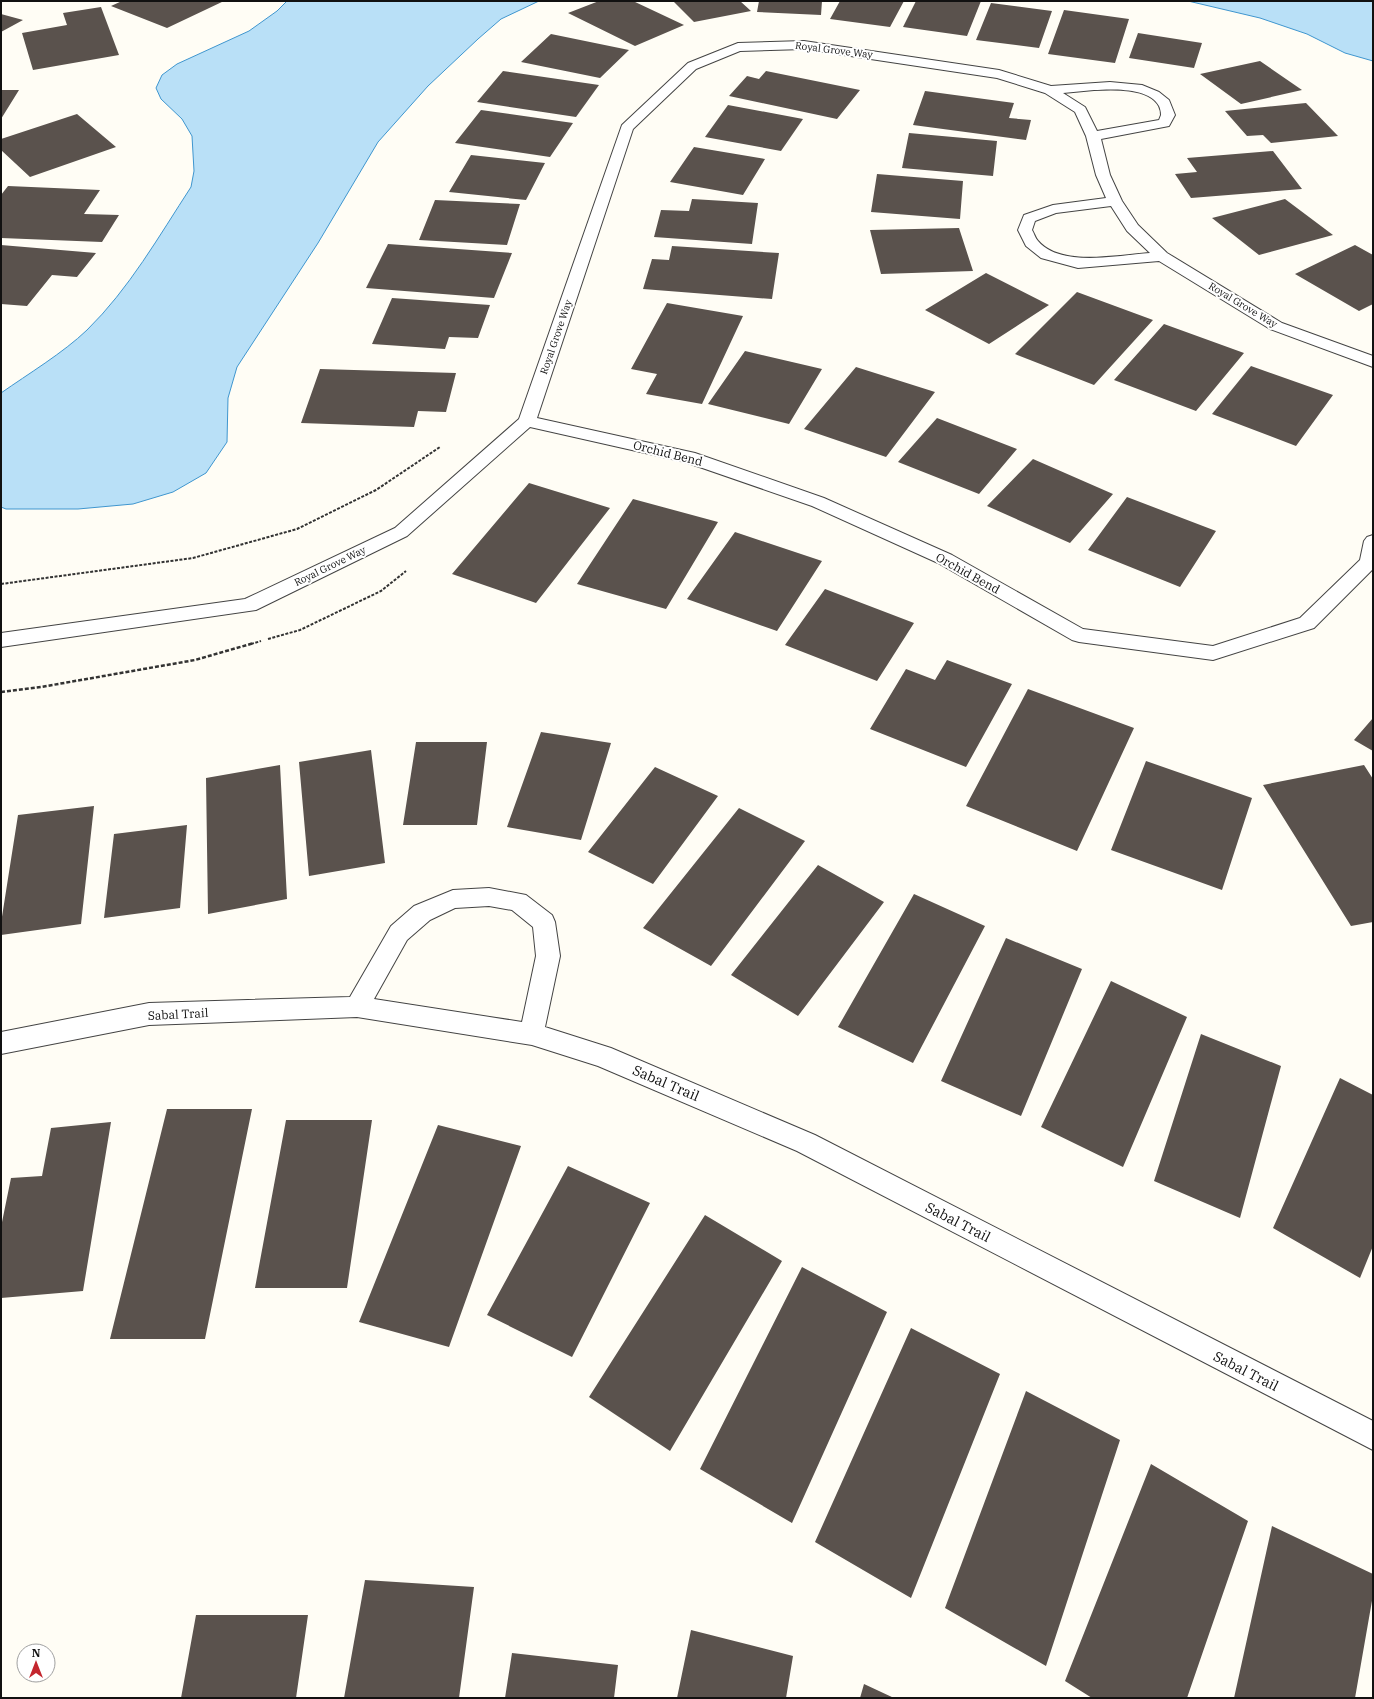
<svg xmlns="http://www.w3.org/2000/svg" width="1374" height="1699" font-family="'IBM Plex Serif',serif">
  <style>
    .water { fill: #b9e0f7; stroke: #3f96cf }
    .building { fill: #5a524d }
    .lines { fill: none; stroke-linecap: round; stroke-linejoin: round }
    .street-casing { stroke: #444; stroke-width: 2 }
    .path-far1 { stroke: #333; stroke-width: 2; stroke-dasharray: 3 1.5; stroke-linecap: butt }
    .path { stroke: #333; stroke-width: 2.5; stroke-dasharray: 4 2; stroke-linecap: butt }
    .street { fill: #fff; fill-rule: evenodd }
    .labels { text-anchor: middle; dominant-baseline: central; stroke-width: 4; stroke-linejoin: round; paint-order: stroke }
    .far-street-label { font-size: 10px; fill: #111; stroke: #fff }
    .street-label { font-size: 12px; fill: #111; stroke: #fff }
    .near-street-label { font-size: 14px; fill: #111; stroke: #fff }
  </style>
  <rect width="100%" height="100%" fill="#fffdf5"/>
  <!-- water -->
  <path class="water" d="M287,1h252l-38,18 -23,20 -50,47 -50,56 -60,101 -81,124 -9,31 -1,44 -21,31 -33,19 -40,12 -55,5h-72l-5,-2v-114c27,-19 62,-40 86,-63 42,-41 72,-94 104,-143l3,-16 -2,-35 -10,-17 -21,-20 -5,-11 6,-13 15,-11 72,-33 28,-20z
    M1188,1h185v60l-28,-8 -38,-19 -47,-16z"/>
  <!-- building -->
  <path class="building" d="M122,1h102l-57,27 -56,-22z
    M599,1h34l51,24 -49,21 -67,-33z
    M673,1h67l11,10 -57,11z
    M759,1h63l-1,14 -64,-3z
    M840,1h64l-14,26 -60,-8z
    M916,1h65l-14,35 -64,-9z
    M991,3l61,8 -13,37 -63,-8z
    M101,7l18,48 -86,15 -11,-37 45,-8 -4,-12z
    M1064,10l65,9 -14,44 -67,-9z
    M1,14l22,6 -22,12z
    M1138,33l64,10 -8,25 -65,-10z
    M551,34l78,16 -29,28 -79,-16z
    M1260,61l42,29 -61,14 -41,-30z
    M503,71l96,14 -23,32 -99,-15z
    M766,71l94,19 -23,29 -108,-23 18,-20 12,3z
    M1,90h18l-18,29z
    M925,91l89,12 -5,15 22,2 -5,20 -113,-15z
    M1306,103l32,33 -67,7 -8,-8 -16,1 -22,-25z
    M728,105l75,14 -22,32 -76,-14z
    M481,110l92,13 -23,34 -95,-14z
    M77,114l39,33 -86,30 -29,-27v-11z
    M909,133l88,8 -4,35 -91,-8z
    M694,147l71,12 -22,36 -73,-13z
    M1273,151l29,38 -111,9 -16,-24 22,-2 -10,-14z
    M471,155l74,8 -19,37 -77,-8z
    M877,174l86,7 -3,38 -89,-7z
    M8,186l92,4 -16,24 35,1 -17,27 -101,-4v-43z
    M692,199l66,4 -6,41 -98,-7 7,-27 28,1z
    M1285,199l48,36 -74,20 -47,-37z
    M435,200l85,4 -13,41 -88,-5z
    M959,228l14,43 -92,3 -11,-44z
    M388,244l124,9 -18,45 -128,-10z
    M1,245l95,8 -19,24 -25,-2 -25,31 -26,-2z
    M1355,245l18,10v49l-14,7 -64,-37z
    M672,246l107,7 -7,46 -129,-10 9,-30 17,1z
    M986,273l63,32 -60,39 -64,-34z
    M1077,292l76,28 -59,65 -79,-31z
    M392,298l98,7 -12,33 -29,-1 -4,12 -73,-5z
    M667,303l76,13 -41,88 -56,-10 11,-20 -26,-5z
    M1164,324l80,29 -48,58 -82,-31z
    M745,351l77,18 -33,55 -81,-20z
    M1251,366l82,29 -37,51 -84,-32z
    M856,367l79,25 -49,65 -82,-28z
    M320,369l136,4 -10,39 -28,-1 -4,16 -113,-4z
    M937,418l80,31 -38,45 -81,-32z
    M1033,459l80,35 -43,49 -83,-37z
    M529,483l81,25 -74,95 -84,-29z
    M1127,497l89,34 -36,56 -92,-37z
    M633,499l85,23 -52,87 -89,-25z
    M735,532l87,29 -45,70 -90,-32z
    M825,589l89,34 -37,58 -92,-36z
    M947,660l65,24 -46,83 -96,-38 36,-60 29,11z
    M1028,689l106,39 -57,123 -111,-45z
    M1373,718v33l-19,-11z
    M541,732l70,11 -30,97 -74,-13z
    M416,742h71l-10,83h-74z
    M371,750l14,113 -76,13 -10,-114z
    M1146,761l106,37 -30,92 -111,-40z
    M280,765l7,134 -79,15 -2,-136z
    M1364,765l9,14v143l-22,4 -88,-141z
    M655,767l63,29 -65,88 -65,-32z
    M94,806l-13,118 -80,11v-12l17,-108z
    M739,808l66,33 -94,125 -68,-38z
    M187,825l-7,83 -76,10 10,-84z
    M818,865l66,37 -86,114 -67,-41z
    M914,894l71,32 -72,137 -75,-36z
    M1006,938l76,31 -61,147 -80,-35z
    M1111,981l76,36 -64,150 -82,-40z
    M1201,1034l80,32 -41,152 -86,-37z
    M1340,1078l33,17v151l-13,32 -87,-50z
    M167,1109h85l-47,230h-95z
    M286,1120h86l-25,168h-92z
    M111,1122l-28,169 -82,7v-71l10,-49 31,-2 9,-48z
    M438,1125l83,21 -72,201 -90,-25z
    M568,1166l82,37 -78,154 -85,-42z
    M705,1215l77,46 -112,190 -81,-54z
    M802,1267l85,45 -95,211 -92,-54z
    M911,1328l89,46 -89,224 -96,-56z
    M1026,1391l94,49 -74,226 -101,-58z
    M1151,1464l97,57 -61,177h-95l-27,-17z
    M1272,1526l101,48v21l-18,103h-121z
    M365,1580l109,7 -15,111h-115z
    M196,1615h112l-12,83h-115z
    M691,1630l102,26 -7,42h-109z
    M512,1653l106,12 -4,33h-109z
    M864,1684l30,14h-34z"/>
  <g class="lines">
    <defs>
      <path id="street" d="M804,41l195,29 52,16 59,-4 32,3 17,7 10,8 6,15 -6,11 -68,13 9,36 12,26 16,24 29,28 115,70 91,33v11l-103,-38 -111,-68 -81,7 -37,-10 -15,-12 -8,-16 6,-15 29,-10 53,-7 -10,-23 -10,-39 -11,-24 -30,-19 -48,-15 -193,-29 -64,2 -44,18 -63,60 -96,289 158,35 129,45 128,57 131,74 130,17 87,-28 60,-58 4,-19 3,-4 6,-2v34l-59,59 -101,32 -134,-18 -7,-2 -134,-77 -126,-57 -127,-44 -155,-35 -123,109 -151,74 -255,37v-14l244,-34 150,-71 124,-109 103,-294 66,-62 50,-20zM1094,90c17,-1 55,-3 65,16 1,2 2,6 2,9l-2,5 -62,11 -12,-24 -22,-14zM1111,206l16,25 23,22c-32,2 -89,15 -112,-12 -3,-3 -4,-8 -6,-11l3,-9 21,-8z
        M489,888l37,7 26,20 3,7 5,34 -15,71 66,21 204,87 558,286v29l-576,-299 -199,-85 -66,-21 -175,-28 -208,8 -148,29v-22l148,-29 201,-6 41,-71 23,-20 39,-16zM489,906l23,4 21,17 3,29 -14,66 -148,-23 33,-59 23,-20 25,-12z"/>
    </defs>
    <!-- street casing -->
    <use href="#street" class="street-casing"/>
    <!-- path-far1 -->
    <path class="path-far1" d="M1,584l192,-26 104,-29 79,-39 64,-43
      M268,639l32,-9 81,-39 25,-20
      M251,644l10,-3"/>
    <!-- path -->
    <path class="path" d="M1,692l40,-5 154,-27 59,-17"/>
    <!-- street -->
    <use href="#street" class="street"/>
  </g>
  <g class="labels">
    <!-- far-street labels -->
    <g class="far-street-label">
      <text transform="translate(834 50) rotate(7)">Royal Grove Way</text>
      <text transform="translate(1243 305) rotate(31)">Royal Grove Way</text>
      <text transform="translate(556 337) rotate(-71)">Royal Grove Way</text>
      <text transform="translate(330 566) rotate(-26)">Royal Grove Way</text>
    </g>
    <!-- street labels -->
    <g class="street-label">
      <text transform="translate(668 453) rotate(14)">Orchid Bend</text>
      <text transform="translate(968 573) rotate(29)">Orchid Bend</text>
      <text transform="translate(178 1014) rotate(-3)">Sabal Trail</text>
    </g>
    <!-- near-street labels -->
    <g class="near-street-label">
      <text transform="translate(666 1083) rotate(23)">Sabal Trail</text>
      <text transform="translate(958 1222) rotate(27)">Sabal Trail</text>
      <text transform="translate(1246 1371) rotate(27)">Sabal Trail</text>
    </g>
  </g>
  <!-- border -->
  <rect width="1374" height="1699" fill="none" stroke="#111111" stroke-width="4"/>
  <!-- north arrow -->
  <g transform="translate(36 1663)"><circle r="19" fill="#ffffff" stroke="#a0a0a0"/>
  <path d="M0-3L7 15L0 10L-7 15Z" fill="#c4262e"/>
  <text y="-6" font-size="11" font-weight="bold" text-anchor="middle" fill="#111111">N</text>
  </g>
</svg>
